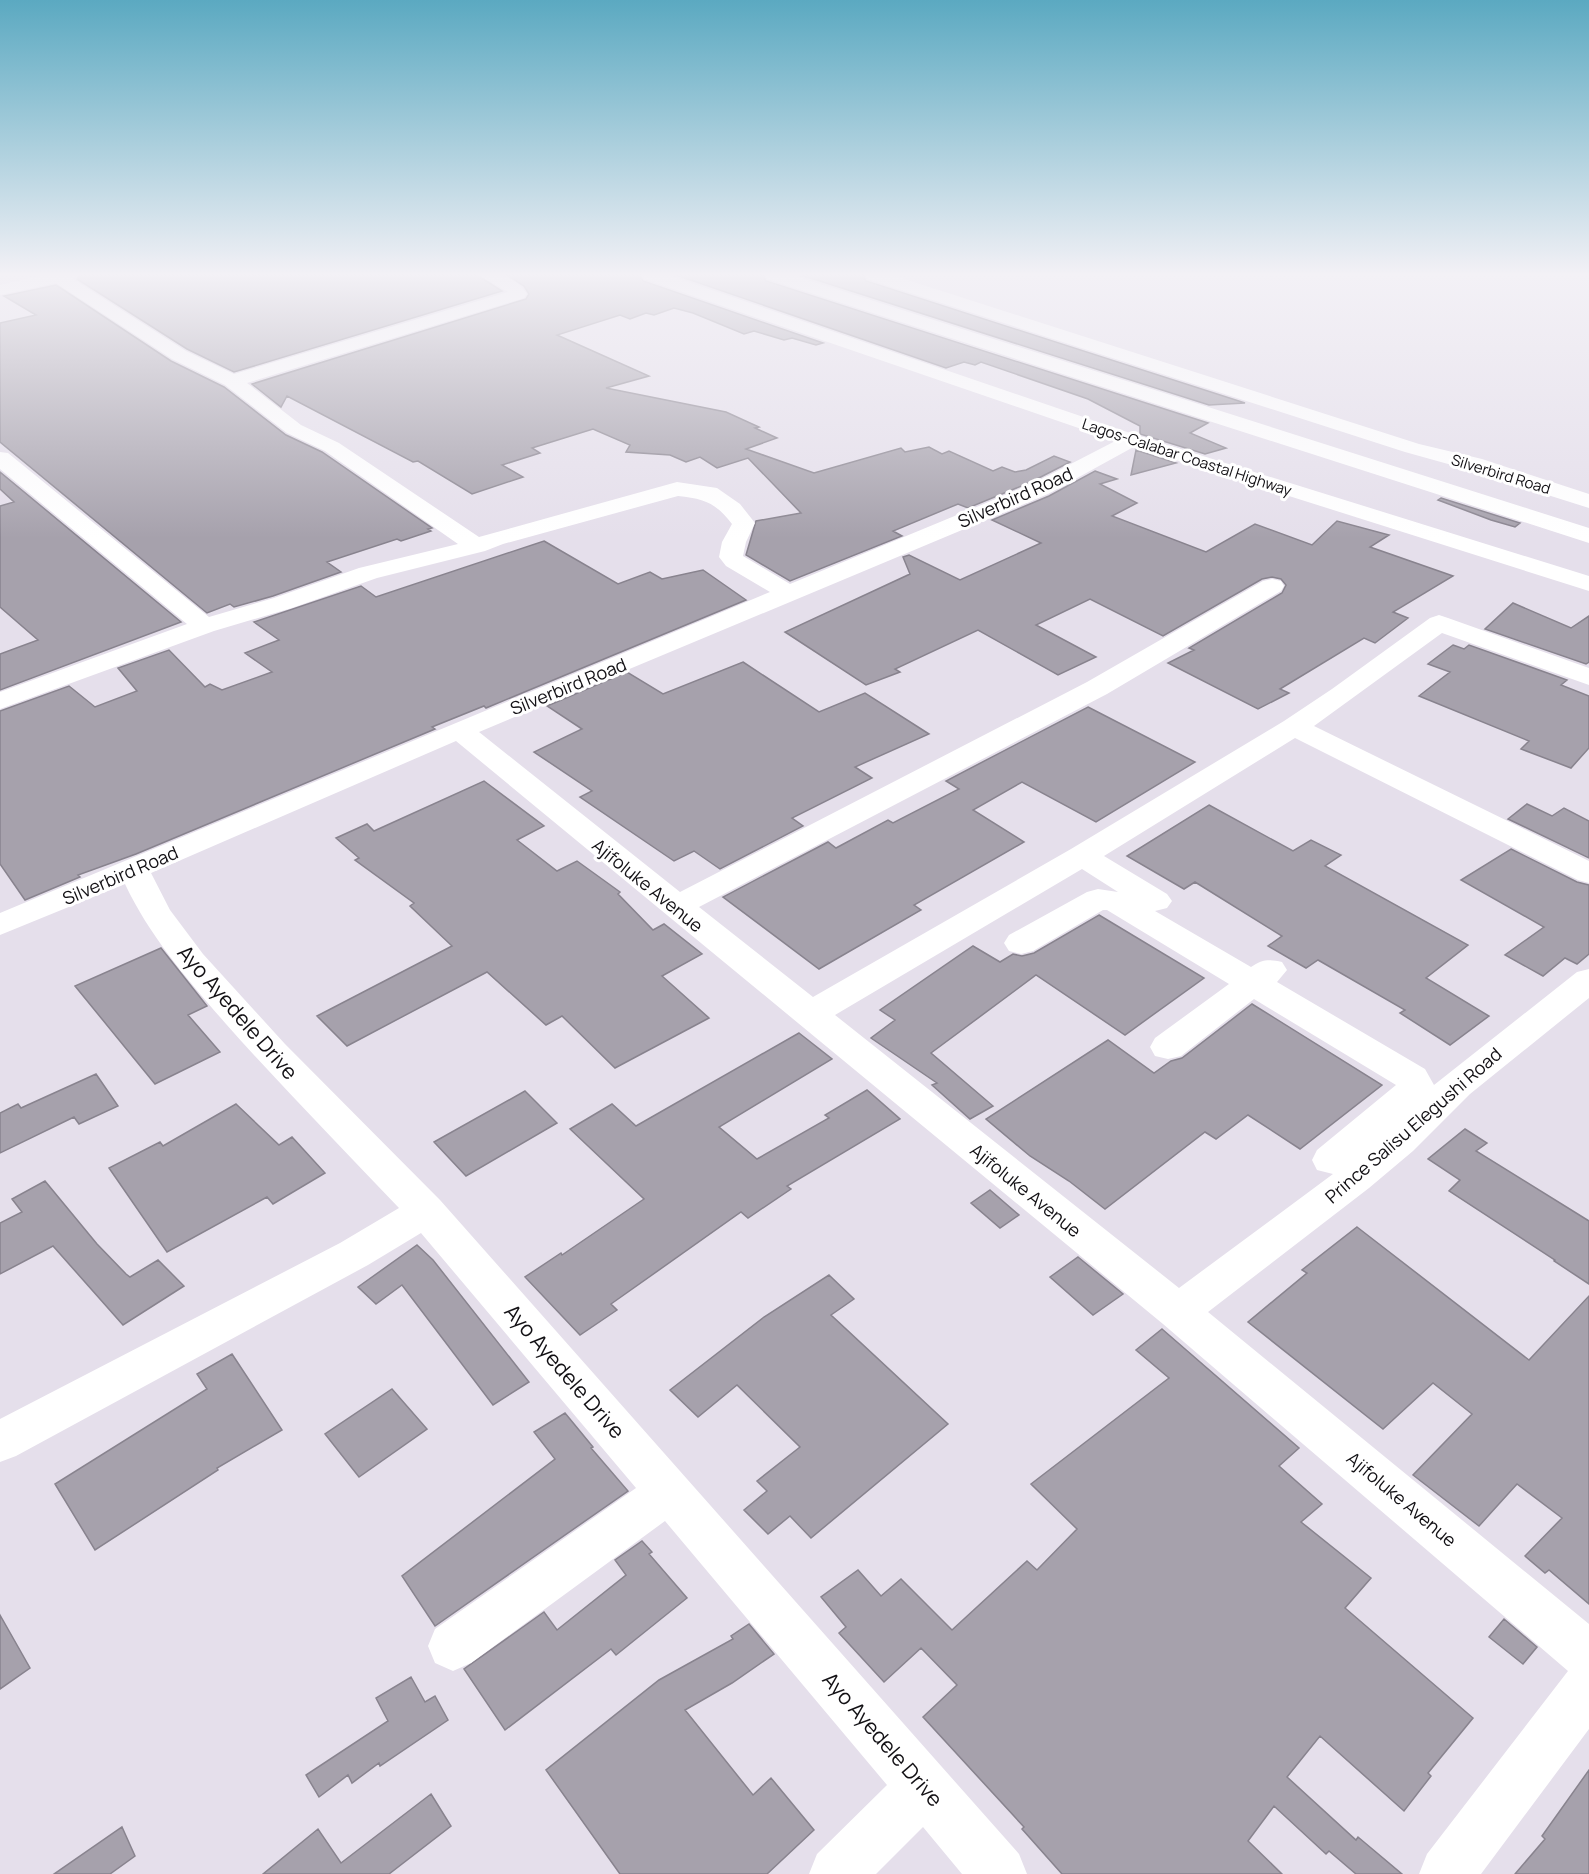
<svg xmlns="http://www.w3.org/2000/svg" width="1589" height="1874" font-family="Manrope,sans-serif">
  <style>
    .building { fill: #a6a1ac; stroke: #88838e; stroke-width: 1.5 }
    .lines { fill: none; stroke-linecap: round; stroke-linejoin: round }
    .minor { fill: #fff; fill-rule: evenodd }
    .highway { fill: #fff; fill-rule: evenodd }
    .labels { text-anchor: middle; dominant-baseline: central; stroke-width: 6; stroke-linejoin: round; paint-order: stroke }
    .far-street-label { font-size: 15px; fill: #121014; stroke: #fff }
    .street-label { font-size: 18px; fill: #121014; stroke: #fff }
    .near-street-label { font-size: 21px; fill: #121014; stroke: #fff }
  </style>
  <rect width="100%" height="100%" fill="#e5dfeb"/>
  <!-- building -->
  <path class="building" d="M80,275h397l25,16 -268,81 -47,-23 -110,-70z
    M507,275h133l3,6 180,62 -7,2 -24,-7 -8,2 -30,-9 -10,3 -51,-21 -19,-5 -20,7 -8,-2 -16,6 -10,-4 -63,20 92,41 -43,12 120,24 33,15 -4,1 22,10 -31,11 68,24 87,-25 4,4 24,-5 13,7 7,-3 44,20 9,-4 13,5 11,-2 28,-14 16,6 -39,20 -63,26 -10,-4 -65,27 9,5 -112,45 -44,-26 10,-34 45,-8 -53,-55 -31,10 -17,-11 -14,5 -16,-7 -44,-3 4,-7 -37,-16 -61,19 8,5 -38,12 21,12 -51,17 -54,-33 -5,1 -126,-66 -6,11 -29,-23 274,-85 3,-5 -5,-8z
    M676,275h87l3,6 442,142 -18,10 36,15 -21,6 -65,-20v-8l-52,-27 -107,-37 -6,3 -11,-3 -18,6z
    M801,275h62l3,6 379,122 -36,2z
    M56,285l115,76 53,26 62,48 36,17 110,76 -4,1 3,2 -30,10 -4,-2 -70,23 14,10 -68,24 -39,11 -4,-3 -23,9 -207,-171v-119l36,-8 -32,-19z
    M1136,450l40,13 -45,12z
    M1095,471l22,8 -17,5 37,19 -25,13 94,36 49,-28 57,21 25,-24 52,14 -19,12 83,29 -60,36 15,6 -33,25 -11,-5 -84,51 9,4 -31,16 -90,-46 26,-13 -5,-2 93,-55 4,-8 -5,-6 -9,-2 -10,2 -99,57 -73,-37 -54,26 60,32 -38,18 -80,-45 -83,39 5,3 -34,13 -81,-53 125,-58 -7,-17 6,-2 51,25 81,-37 -49,-23 57,-24z
    M0,472l181,150 -181,68v-36l38,-14 -38,-33v-101l14,-4 -14,-13z
    M1441,498l79,25 -5,4 -24,-7 -53,-20z
    M544,541l74,43 32,-12 12,7 41,-9 43,30 -260,108 -2,-2 -52,21 3,2 -299,125 -58,21 2,2 -55,23 -25,-36v-153l69,-25 26,21 42,-16 -19,-23 51,-18 36,37 5,-3 12,6 50,-18 -27,-19 34,-13 -25,-18 107,-36 15,11z
    M1513,603l58,25 18,-12v46l-3,2 -101,-35z
    M1453,645l11,4 5,-4 98,35 -6,5 28,11v52l-18,20 -50,-19 8,-8 -110,-45 31,-24 -22,-8z
    M743,662l76,50 46,-19 64,41 -74,33 17,11 -80,40 11,8 -83,43 -26,-18 -20,10 -94,-64 12,-6 -58,-39 48,-23 -35,-23 80,-34 36,22z
    M1088,707l107,55 -99,60 -74,-40 -49,28 51,32 -110,63 7,5 -102,59 -96,-72 105,-55 8,6 52,-28 5,3 66,-34 -13,-8z
    M484,781l60,45 -27,14 40,31 20,-10 43,31 -2,2 35,36 11,-6 38,30 -40,22 47,42 -94,50 -53,-52 -16,9 -59,-53 -140,74 -30,-30 135,-70 -42,-40 4,-3 -59,-43 4,-2 -23,-20 31,-14 7,7z
    M1527,804l25,12 12,-8 25,13v37l-81,-39z
    M1209,805l84,46 18,-11 30,15 -16,11 143,79 -42,33 63,38 -39,29 -50,-32 5,-3 -87,-50 -12,8 -38,-22 14,-10 -87,-54 -11,7 -57,-33z
    M1511,849l66,33 12,3v69l-12,10 -12,-6 -22,18 -38,-21 39,-28 -83,-47z
    M1099,915l105,63 -79,57 -89,-60 -105,78 62,53 -23,13 -38,-34 5,-2 -66,-45 24,-18 -15,-10 93,-64 27,16 13,-8 9,2 12,-3z
    M161,948l46,58 -19,9 32,37 -65,32 -80,-98z
    M1252,1004l130,81 -82,64 -52,-34 -32,24 -11,-7 -100,77 -36,-28 -39,-25 -44,-37 122,-79 46,33 17,-12 11,-3z
    M799,1033l33,26 -113,68 38,32 72,-41 -4,-3 42,-25 33,29 -113,67 4,3 -43,29 -7,-6 -130,92 6,6 -37,25 -55,-58 36,-24 1,2 82,-56 -74,-70 42,-25 24,22z
    M96,1074l22,32 -39,18 -5,-7 -74,36v-40l18,-9 3,4z
    M525,1091l32,32 -91,53 -32,-34z
    M236,1104l43,41 13,-8 33,36 -52,31 -6,-7 -100,55 -58,-84 51,-26 3,4z
    M1465,1129l22,14 -11,8 113,70v63l-35,-23 1,-1 -106,-69 11,-11 -32,-21z
    M45,1181l52,63 29,30 4,3 28,-17 26,26 -61,39 -70,-79 -53,28v-51l22,-11 -10,-13z
    M990,1190l29,25 -19,13 -29,-25z
    M1357,1227l172,133 60,-64v308l-40,-34 -4,3 -20,-17 37,-38 -45,-34 -38,42 -66,-51 59,-61 -39,-31 -50,46 -135,-107 59,-49 -5,-3z
    M417,1245l16,15 96,122 -36,23 -91,-120 -26,19 -18,-17z
    M1078,1257l45,37 -30,21 -43,-38z
    M829,1275l25,24 -23,16 117,109 -137,114 -21,-22 -22,18 -24,-24 23,-19 -10,-10 43,-34 -63,-62 -39,32 -28,-27 94,-73z
    M1162,1329l137,119 -20,18 43,38 -21,18 70,56 -26,30 128,110 -45,55 3,3 -27,35 -84,-75 -33,41 69,63 2,-3 44,37h-46l-27,-23 -3,3 -52,-48 -26,35 34,33h-220l-40,-45 2,-2 -101,-110 34,-32 -36,-37 -37,34 -45,-49 7,-6 -25,-30 37,-27 23,26 20,-17 51,51 75,-69 10,9 40,-41 -46,-45 138,-106 -33,-28z
    M232,1354l50,76 -65,38 1,2 -123,80 -40,-66 152,-95 -10,-15z
    M392,1389l35,40 -68,48 -34,-43z
    M565,1413l28,34 -2,1 37,43 -193,135 -33,-50 153,-117 -21,-27z
    M642,1541l10,11 -3,2 38,44 -71,57 -5,-6 -106,81 -41,-61 80,-57 13,18 69,-55 -11,-15z
    M0,1615l30,53 -30,21z
    M1504,1619l33,28 -14,17 -34,-27z
    M749,1624l25,30 -42,29 -47,27 68,85 18,-17 43,52 -47,44h-147l-74,-104 113,-90 74,-41 -2,-3z
    M411,1677l14,25 10,-6 13,24 -68,46 -1,-3 -27,20 -4,-8 -29,22 -13,-22 82,-54 -12,-23z
    M1589,1770v104h-74l30,-35 -3,-3z
    M431,1794l20,32 -62,48h-126l55,-45 23,34z
    M122,1827l13,29 -25,18h-56z"/>
  <g class="lines">
    <!-- minor -->
    <path class="minor" d="M44,275h34l-5,4 113,72 48,23 274,-82 -29,-17c20,0 36,0 48,19l-3,4 -277,85 54,42 38,18 140,94 198,-55 40,6 23,16 15,19 -9,19 -3,14 47,28 242,-100 93,-48 7,-2 7,2 3,4 -3,4 -91,50 -569,238 201,160 407,-210 176,-101 9,-2 9,2 3,5 -3,5 -174,103 -408,213 114,90 258,-148 213,-128 48,-32 98,-71 9,-3 9,3 141,50v17l-147,-52 -128,93 275,135v22l-11,-3 -283,-142 -191,118 63,38 5,7 -5,7 -12,3 96,56c11,-8 19,-8 31,-5l5,8 -10,12 148,87 9,16 143,-113 12,-3v29l-119,96 -57,57 -44,37 -161,124 381,312v105l-108,145h-62l8,-20 141,-183 -405,-347 -707,-583 -305,132 19,37 33,44 82,90 155,156 579,654 8,20h-65l-39,-47 -47,47h-67l8,-20 70,-69 -222,-264 -194,142 -18,8 -18,-8 -7,-17 7,-17 201,-141 -215,-255 -53,32 -352,191 -16,6v-43l340,-176 59,-35c-58,-61 -117,-121 -173,-184 -38,-44 -76,-87 -101,-140l-125,51v-22l770,-321 -44,-26 -7,-9 3,-15 10,-18c-17,-22 -28,-25 -54,-28l-175,48 -18,7 -108,27 -85,30 -78,23 -214,78v-17l187,-68 -187,-155v-17l8,1 201,164 65,-19 85,-30 99,-24 -133,-93 -38,-18 -62,-48 -53,-26 -116,-76 -56,12v-10zM1082,869l36,23 -20,-3 -11,3 -78,43 -5,8 5,8 12,3 12,-3 70,-41h4l122,74 -74,54 -5,9 5,9 13,3 13,-3 73,-57 142,86 -79,65 -5,10 5,10 16,4 -154,114 -344,-273z
      M865,275h27l527,169 63,15 107,35v14l-123,-39 -61,-17 -538,-173z"/>
    <!-- highway -->
    <path class="highway" d="M642,275h26l471,161 450,140v15l-464,-147 -481,-165z
      M765,275h27l797,253v15l-822,-264z"/>
  </g>
  <!-- sky -->
  <linearGradient id="sky" x2="0" y2="1"><stop stop-color="#5ba9c1"/><stop offset="0.51" stop-color="#f3f1f6"/><stop offset="1" stop-color="#f3f1f6" stop-opacity="0"/></linearGradient>
  <rect width="1589" height="538" fill="url(#sky)"/>
  <g class="labels">
    <!-- far-street labels -->
    <g class="far-street-label">
      <text transform="translate(1187 457) rotate(18)">Lagos-Calabar Coastal Highway</text>
      <text transform="translate(1501 474) rotate(17)">Silverbird Road</text>
    </g>
    <!-- street labels -->
    <g class="street-label">
      <text transform="translate(1015 497) rotate(-24)">Silverbird Road</text>
      <text transform="translate(568 686) rotate(-22)">Silverbird Road</text>
      <text transform="translate(120 875) rotate(-23)">Silverbird Road</text>
      <text transform="translate(648 885) rotate(39)">Ajifoluke Avenue</text>
      <text transform="translate(1413 1125) rotate(-41)">Prince Salisu Elegushi Road</text>
      <text transform="translate(1026 1190) rotate(39)">Ajifoluke Avenue</text>
      <text transform="translate(1402 1499) rotate(40)">Ajifoluke Avenue</text>
    </g>
    <!-- near-street labels -->
    <g class="near-street-label">
      <text transform="translate(238 1012) rotate(49)">Ayo Ayedele Drive</text>
      <text transform="translate(565 1371) rotate(49)">Ayo Ayedele Drive</text>
      <text transform="translate(883 1739) rotate(49)">Ayo Ayedele Drive</text>
    </g>
  </g>
</svg>
